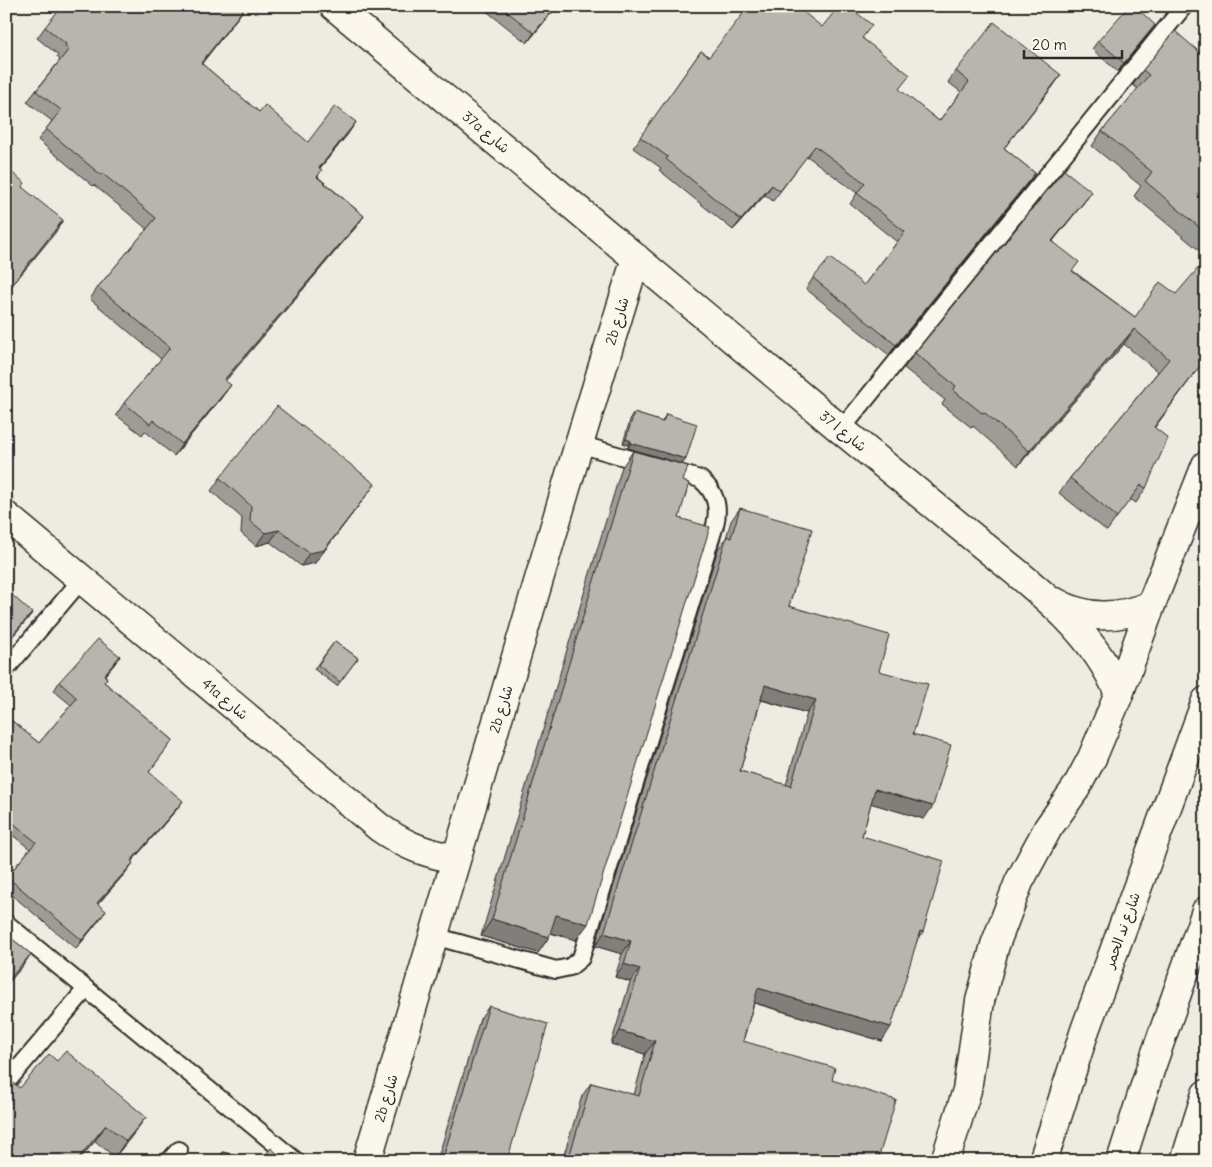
<svg xmlns="http://www.w3.org/2000/svg" width="1212" height="1167" font-family="Delius,'Playpen Sans Arabic',sans-serif">
  <style>
    .lines { fill: none; stroke-linecap: round; stroke-linejoin: round }
    .service-casing { stroke: #2b2b2b; stroke-width: 20 }
    .minor-casing { stroke: #2b2b2b; stroke-width: 31 }
    .tertiary-casing { stroke: #2b2b2b; stroke-width: 31 }
    .primary-casing { stroke: #2b2b2b; stroke-width: 31 }
    .service { stroke: #fbf7ec; stroke-width: 16 }
    .minor { stroke: #fbf7ec; stroke-width: 28 }
    .tertiary { stroke: #fbf7ec; stroke-width: 28 }
    .primary { stroke: #fbf7ec; stroke-width: 28 }
    .wall { fill: #9e9c96; stroke: #2b2b2b; fill-rule: evenodd }
    .shaded-wall { fill: #817f7a; stroke: #2b2b2b }
    .building { fill: #b8b5ae; stroke: #2b2b2b; fill-rule: evenodd }
    .labels { text-anchor: middle; dominant-baseline: central; stroke-width: 4.5; stroke-linejoin: round; paint-order: stroke }
    .street-label { font-size: 14px; fill: #2b2b2b; stroke: #fbf7ec }
  </style>
  <rect width="100%" height="100%" fill="#eeebe0"/>
  <filter id="ink" filterUnits="userSpaceOnUse"><feTurbulence type="fractalNoise" baseFrequency=".02" numOctaves="2"/><feDisplacementMap in="SourceGraphic" scale="10" xChannelSelector="R" yChannelSelector="G"/><feConvolveMatrix kernelMatrix="1 2 1 2 8 2 1 2 1" color-interpolation-filters="sRGB"/></filter>
  <g filter="url(#ink)">
    <g class="lines">
      <defs>
        <path id="service" d="M841,430l343,-424
          M6,669l76,-90
          M6,923l290,238
          M434,936l122,34 14,-3 11,-9 134,-433c5,-19 0,-34 -15,-46l-121,-35
          M6,1083l80,-94
          M169,1161l10,-11"/>
        <path id="minor" d="M334,6c169,140 336,282 505,422 45,37 90,73 135,110 55,45 118,89 145,156
          M6,516l374,312c26,18 45,25 76,31
          M1055,602c32,18 63,17 96,3
          M367,1161l212,-717 57,-186
          M945,1161l22,-71 13,-89 15,-56 24,-63 29,-54 28,-40 16,-30 27,-64 32,-89 55,-140"/>
        <path id="tertiary" d="M1185,1161l21,-67"/>
        <path id="primary" d="M1043,1161l42,-131 121,-329
          M1121,1161l29,-91 56,-159"/>
      </defs>
      <!-- service casing -->
      <use href="#service" class="service-casing"/>
      <!-- minor casing -->
      <use href="#minor" class="minor-casing"/>
      <!-- tertiary casing -->
      <use href="#tertiary" class="tertiary-casing"/>
      <!-- primary casing -->
      <use href="#primary" class="primary-casing"/>
      <!-- service -->
      <use href="#service" class="service"/>
      <!-- minor -->
      <use href="#minor" class="minor"/>
      <!-- tertiary -->
      <use href="#tertiary" class="tertiary"/>
      <!-- primary -->
      <use href="#primary" class="primary"/>
    </g>
    <!-- wall -->
    <path class="wall" d="M246,6l-8,11 -37,46 58,49 49,30 40,-8 -28,34 -2,9 46,39 -8,11 -131,154 -3,16 -48,59 -29,-25 -3,4 -26,-20 8,-12 37,-44 -71,-60 8,-12 49,-58 -53,-44 -1,1 -55,-46 14,-19 -25,-19 33,-42 -3,-3 1,-2 -21,-17 8,-11z
      M480,6h77l-30,37z
      M822,27l41,11 36,52 40,31 22,-29 -13,-10 8,-11 98,14 -50,63 31,25 -7,10 -139,172 -83,-66 7,-11 51,7 33,-43 -47,-38 7,-11 -50,-37 -34,45 -8,-6 -32,35 -74,-60 2,-2 -28,-20 68,-97 8,6z
      M1149,33l-31,39 -26,-23 6,-8z
      M1206,54v202l-72,-60 7,-10 -49,-40 10,-15 36,-42 -5,-4 10,-15 61,-14z
      M1092,192l-11,14 -28,35 20,30 62,46 41,-23 27,47 -49,87 -8,60 -10,15 -6,-4 -23,32 -48,-38 11,-15 88,-106 -34,-28 -106,122 -45,-40 -1,2 -30,-24 3,-4 -41,-32 11,-15z
      M634,413l28,9 4,-8 20,45 -4,5 -54,-16v-3l-5,-2 8,-26z
      M633,451l50,30 -4,37 -103,422 -26,-7 -1,4 -11,16 -57,-17 141,-469z
      M220,478l155,6 -60,79 -14,3 -31,-24 -14,4 -15,-13 1,-15 -31,-27z
      M740,508l49,98 90,65 34,63 11,85 -53,-16 -9,33 55,104 -35,101 -128,-38 -11,38 89,39 47,76 2,5h-319l20,-65 9,-13 43,12 11,-41 -34,-10 19,-62 -15,-5 7,-23 -27,-8 123,-397 8,-11 5,-17zM761,700l46,13 -21,72 -46,-14z
      M335,641l23,17 -21,28 -23,-17z
      M120,656l-15,19 2,3 -3,4 69,58 -24,32 28,37 -45,52 -5,10 -29,33 2,15 -24,30 -70,-59v-12l24,-29 -24,-19v-114l33,27 32,-38 -17,-14 5,-9z
      M489,1006l18,155h-70l43,-142z
      M20,1088l115,44 -20,25 -20,-16 -17,20h-72z
      M223,1152l32,9h-38z"/>
    <!-- shaded-wall -->
    <path class="shaded-wall" d="M246,6l-8,11 -45,58 8,-12z
      M556,6h1l-30,37 7,-10z
      M1155,25l-6,8 -31,39 6,-9z
      M1061,75l-7,10 -58,73 8,-10z
      M356,122l-8,12 -37,45 8,-11z
      M1035,173l-7,10 -139,172 7,-10z
      M772,185l-7,10 -32,35 8,-10z
      M1092,192l-11,14 -40,49 11,-14z
      M364,216l-8,11 -140,165 8,-12z
      M63,220l-8,13 -49,60v-1z
      M1134,329l-10,15 -106,122 11,-15z
      M1206,358l-62,84 10,-15z
      M231,385l-9,12 -48,59 8,-12z
      M626,439l5,2 -3,4 -5,-2z
      M631,443l55,16 -4,5 -54,-16z
      M375,484l-60,79 -14,3 8,-13z
      M279,530l-9,12 -14,4 9,-13z
      M32,613l-6,8 -20,23v-2z
      M120,656l-6,9 -16,18 6,-8z
      M765,685l51,15 -9,13 -51,-15z
      M875,789l58,17 -9,13 -58,-17z
      M183,801l-6,8 -52,60 6,-8z
      M133,863l-6,8 -36,41 6,-9z
      M106,911l-6,8 -24,30 6,-9z
      M556,915l32,9 -12,16 -32,-9z
      M492,919l57,18 -11,16 -57,-17z
      M920,931l3,1 -9,13z
      M604,933l27,8 -9,13 -27,-8z
      M31,954l-9,13 -16,19v-3z
      M624,964l16,5 -10,13 -15,-5z
      M758,988l133,39 -9,14 -133,-40z
      M620,1031l35,10 -10,13 -34,-10z
      M146,1117l-11,15 -20,25 11,-16z
      M106,1125l-11,16 -17,20h-2z"/>
    <!-- building -->
    <path class="building" d="M62,6h184l-45,57 58,49 6,-7 43,37 27,-36 21,16 -37,46 3,2 -5,7 47,39 -140,164 7,5 -49,59 -29,-24 -3,4 -26,-21 46,-55 -72,-61 58,-69 -54,-45 -1,2 -55,-46 15,-19 -25,-19 33,-42 -4,-3 1,-2 -21,-17z
      M500,6h56l-22,27z
      M749,6h47l26,21 17,-21h9l24,19 -10,13 48,37 -11,14 40,32 30,-39 -13,-11 38,-49 67,53 -57,73 31,25 -139,172 -83,-67 17,-20 34,27 41,-53 -48,-39 8,-10 -50,-37 -35,45 -8,-6 -31,35 -75,-61 2,-2 -28,-20 61,-86 8,6z
      M1129,6h6l20,19 -31,38 -26,-22z
      M1175,31l29,25 2,-2v179l-61,-52 7,-9 -50,-41 47,-56 -6,-5z
      M6,168l19,15 -3,4 41,33 -57,72z
      M1064,170l28,22 -40,49 27,21 -7,9 63,46 25,-35 16,12 30,-35v77l-4,4 4,3v15l-52,69 14,11 -22,50 -5,-3 -24,32 -47,-39 99,-119 -35,-30 -105,122 -45,-39 -2,1 -29,-23 3,-4 -41,-33z
      M277,406l98,78 -51,66 -15,3 -30,-23 -14,3 -15,-12 1,-15 -31,-28z
      M634,413l29,9 3,-8 31,10 -11,35 -55,-16v-2l-5,-2z
      M633,451l55,15 -5,15 6,2 -10,35 31,9 -122,397 -32,-9 -7,22 -57,-18z
      M740,508l72,21 -23,77 100,29 -10,36 49,13 -15,50 38,11 -18,61 -58,-17 -13,47 82,25 -21,71 -3,-1 -29,96 -133,-39 -15,53 92,27 -3,12 64,20 -17,56 3,1 -1,4h-313l23,-78 48,13 16,-55 -35,-10 20,-62 -16,-5 7,-23 -27,-8 123,-397 4,2zM765,685l51,15 -25,86 -51,-15z
      M11,594l21,19 -26,29v-46l2,1z
      M98,639l22,17 -16,19 3,3 -3,4 69,58 -24,32 34,29 -52,60 2,2 -36,40 9,8 -24,29 -75,-63 29,-35 -30,-25v-101l33,27 38,-45 -18,-16z
      M335,641l23,17 -18,24 -22,-17z
      M6,934l25,20 -25,29z
      M489,1006l59,18 -41,137h-65z
      M66,1051l80,66 -20,24 -20,-16 -30,36h-70v-83l14,10 29,-34 8,7z
      M271,1148l15,13h-25z
      M223,1152l32,9h-34z"/>
  </g>
  <g class="labels">
    <!-- street labels -->
    <g class="street-label">
      <text transform="translate(486 132) rotate(40)">37a شارع</text>
      <text transform="translate(617 321) rotate(-73)">2b شارع</text>
      <text transform="translate(843 431) rotate(39)">شارع ا 37</text>
      <text transform="translate(225 699) rotate(40)">41a شارع</text>
      <text transform="translate(501 709) rotate(-73)">2b شارع</text>
      <text transform="translate(1122 930) rotate(-70)">شارع ند الحمر</text>
      <text transform="translate(386 1098) rotate(-73)">2b شارع</text>
    </g>
  </g>
  <!-- margin -->
  <rect width="1212" height="1167" fill="none" stroke="#fbf7ec" stroke-width="25"/>
  <rect x="12" y="12" width="1187" height="1142" fill="none" stroke="#2b2b2b" stroke-width="2" filter="url(#ink)"/>
  <!-- scale -->
  <path d="M1024 50v8h98v-8" fill="none" stroke="#2b2b2b" stroke-width="2.5"/>
  <text x="1032" y="50" font-size="15" fill="#2b2b2b" stroke="#fbf7ec" stroke-width="4" paint-order="stroke">20 m</text>
</svg>
